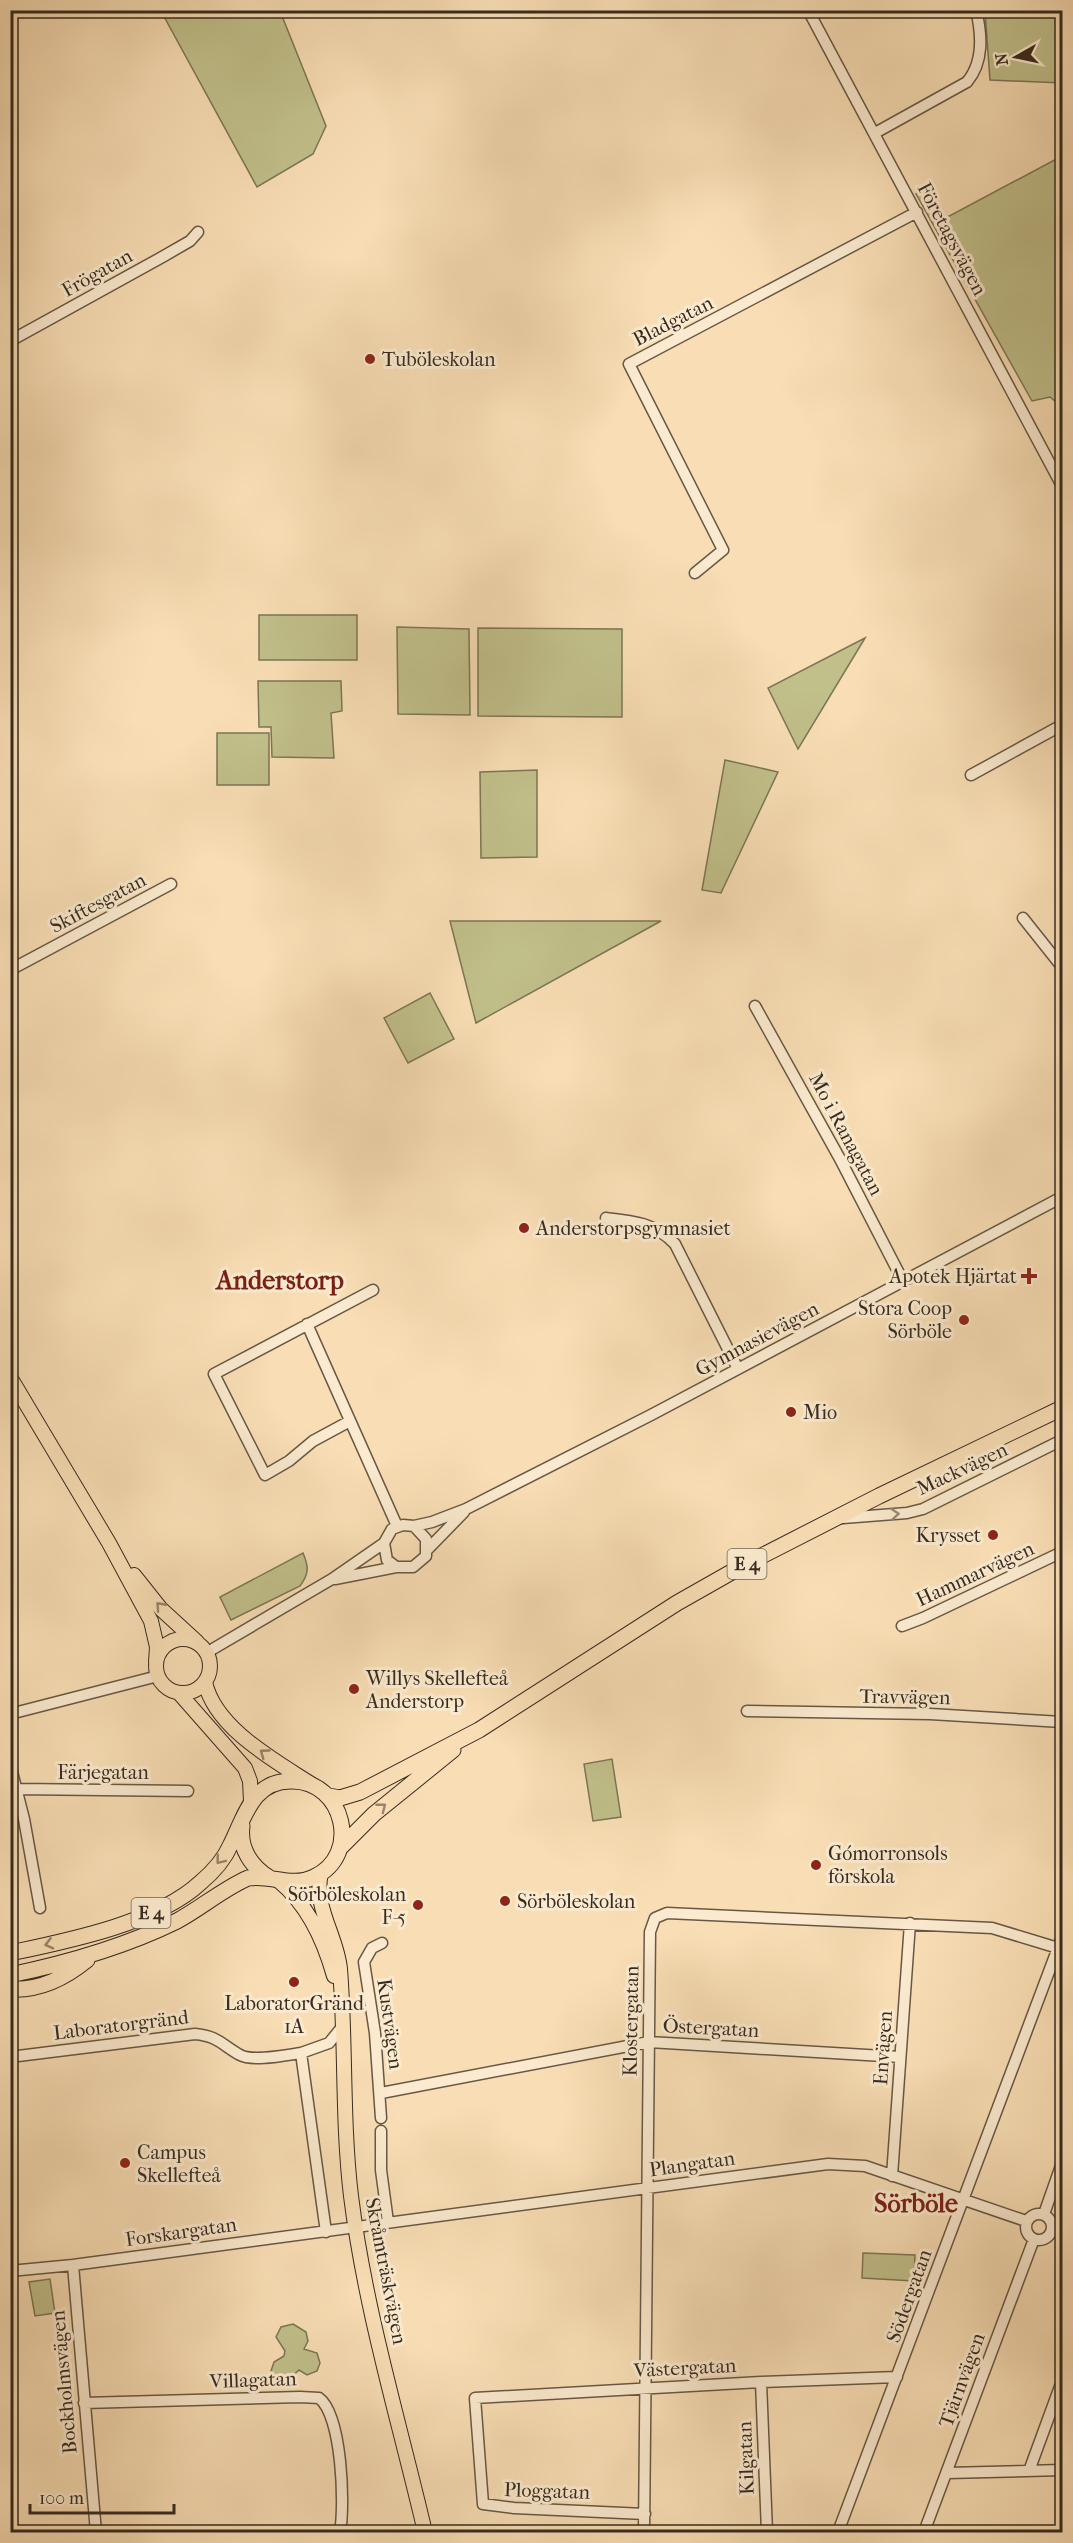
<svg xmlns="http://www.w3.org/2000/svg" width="1073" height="2543" font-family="'IM FELL French Canon',serif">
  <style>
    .green { fill: #c1c08b; stroke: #7c7656; stroke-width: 1.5 }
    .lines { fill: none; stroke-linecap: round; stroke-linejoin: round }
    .minor-casing { stroke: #675845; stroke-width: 13 }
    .major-casing { stroke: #362b20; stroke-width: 16 }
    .highway-casing { stroke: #362b20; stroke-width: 17 }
    .minor { stroke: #fbeacf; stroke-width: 10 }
    .major { stroke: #f9deb5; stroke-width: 14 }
    .highway { stroke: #f9deb5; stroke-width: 15 }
    .oneway { stroke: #988a78 }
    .oneway2 { stroke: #98846a }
    .poi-dot { fill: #8f2418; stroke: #fbeacf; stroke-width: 2 }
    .labels { text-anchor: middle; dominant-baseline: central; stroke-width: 6; stroke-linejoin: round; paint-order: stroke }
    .shield { fill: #fbeacf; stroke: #716454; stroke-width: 1.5 }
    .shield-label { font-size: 18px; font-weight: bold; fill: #362b20 }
    .street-label { font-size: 20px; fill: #362b20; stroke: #fbeacf }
    .poi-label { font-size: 20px; fill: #362b20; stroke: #fbeacf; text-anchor: start }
    .district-label { font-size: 26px; font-weight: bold; fill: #7a1f14; stroke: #fbeacf }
  </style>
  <rect width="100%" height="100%" fill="#f9deb5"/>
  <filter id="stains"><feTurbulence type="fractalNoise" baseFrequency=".00333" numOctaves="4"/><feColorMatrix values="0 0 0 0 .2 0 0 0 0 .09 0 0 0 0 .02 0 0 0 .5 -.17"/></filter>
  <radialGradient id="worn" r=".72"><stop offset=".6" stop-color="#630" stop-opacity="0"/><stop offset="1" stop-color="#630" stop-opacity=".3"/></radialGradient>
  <!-- green -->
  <path class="green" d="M161,11h119l46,115 -13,28 -56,33z
    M985,11h77v72l-72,-3z
    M1062,156v251l-12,-10 -18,4 -116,-207 10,-4 16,30z
    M259,615h98v45h-98z
    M397,627l72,2 1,86 -72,-1z
    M478,628l144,1v88l-144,-1z
    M865,638l-67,111 -30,-61z
    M258,681h83l1,30 -11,2 3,45 -62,-1 -1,-30h-12z
    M217,733h52v52h-52z
    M725,760l53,12 -57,121 -19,-3z
    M537,770v87l-56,1 -1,-86z
    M450,921h211l-185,102z
    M430,993l24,46 -46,24 -24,-45z
    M303,1553c6,14 6,21 -3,33l-69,34 -11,-23z
    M612,1759l9,58 -28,4 -9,-57z
    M863,2253l52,2 -1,26 -52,-3z
    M50,2279l5,34 -20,3 -6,-34z
    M293,2324l13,8 2,9 -4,8 13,4 3,10 -3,8 -10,4 -8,-5 -11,10h-7l-10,-9 3,-9 10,-6 1,-5 -9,-14 5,-10z"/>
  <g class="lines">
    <defs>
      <path id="minor" d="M808,10l254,476
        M875,133l92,-51c17,-20 15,-47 9,-72
        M10,341l154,-85 26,-15 8,-9
        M695,573l28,-23 -94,-186 288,-152
        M971,775l91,-50
        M1023,918l39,49
        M10,970l161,-86
        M755,1006l85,153 63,122
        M606,1218c28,3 49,5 69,26l63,125
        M307,1324l90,202
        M350,1421l-37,20 -24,20 -24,14 -51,-101 159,-84
        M843,1518l64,-5 16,-4 139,-69
        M414,1526l12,13v17l-13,11h-17l-9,-7 -3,-17 8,-14 11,-4 11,1 18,-4 34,-13 185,-94 411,-218
        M427,1550l37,-38
        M335,1579l61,-12
        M902,1626l21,-8 139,-66
        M206,1653l126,-74 52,-36
        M747,1711l183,3 132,8
        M10,1714l148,-38
        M10,1764l14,55 16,89
        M18,1789l170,2
        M301,2053l28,-10 13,-16
        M10,2057l185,-23c23,2 27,11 45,21 13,7 46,0 61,-2l25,179
        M381,2093l268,-51 251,15
        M381,2118l-6,-85 -11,-71 8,-14 10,-5
        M381,2131v39l7,52
        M892,2176l18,-253
        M1044,2214l18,-51
        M1026 2227a13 13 0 1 1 26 0a13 13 0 1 1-26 0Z
        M73,2265l23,267
        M10,2271l63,-6 755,-101 37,2 161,55
        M761,2382l6,150
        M84,2403l216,-6 19,1c23,17 26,107 21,134
        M1029,2471l33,-90
        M947,2473l115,-3
        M645,2514l-131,-6 -31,-4 -8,-106 286,-16 136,-5
        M644,2532l6,-600 5,-14 12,-5 325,15 66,20
        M838,2532l224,-595
        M924,2532l110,-293"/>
      <path id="major" d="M10,1377l99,166 42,78 6,26 -1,15
        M134,1575l27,34 36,33
        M156 1666a27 27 0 1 1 54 0a27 27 0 1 1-54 0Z
        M205,1682c10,46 69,78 106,102
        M179,1693l66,75 5,13 1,20
        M321,1873c-8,34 16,63 19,96 6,76 2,152 11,227 14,113 48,225 74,336
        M279,1881c29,24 45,59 55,95"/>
      <path id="highway" d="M329,1796l11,2 20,-6 119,-62 198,-127 67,-38 135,-69 183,-88
        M242,1826c-3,22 9,41 28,52
        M340,1848l34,-34 79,-64
        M10,1953c57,-12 147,-30 190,-70 12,-10 25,-25 31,-39 14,-28 22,-64 61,-63 52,0 70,74 22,96 -23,11 -43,-3 -66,1 -25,11 -47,30 -71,43 -53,26 -109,42 -167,54
        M10,1989c29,2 55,-11 77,-29"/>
    </defs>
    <!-- minor casing -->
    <use href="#minor" class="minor-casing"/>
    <!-- major casing -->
    <use href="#major" class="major-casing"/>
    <!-- highway casing -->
    <use href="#highway" class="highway-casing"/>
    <!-- minor -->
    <use href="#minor" class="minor"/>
    <!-- major -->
    <use href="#major" class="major"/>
    <!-- highway -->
    <use href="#highway" class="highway"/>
  </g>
  <!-- one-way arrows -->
  <defs><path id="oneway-chevron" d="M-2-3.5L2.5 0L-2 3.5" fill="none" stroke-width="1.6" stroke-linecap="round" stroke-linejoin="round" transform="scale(1.5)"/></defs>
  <use class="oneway" href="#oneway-chevron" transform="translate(895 1514) rotate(-5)"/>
  <g class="oneway2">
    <use href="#oneway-chevron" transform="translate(160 1606) rotate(-132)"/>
    <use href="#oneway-chevron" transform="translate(264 1753) rotate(-144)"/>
    <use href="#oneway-chevron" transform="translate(382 1807) rotate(-38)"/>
    <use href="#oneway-chevron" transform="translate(220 1860) rotate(128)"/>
    <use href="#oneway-chevron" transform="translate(49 1944) rotate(166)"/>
  </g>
  <!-- markers -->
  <g class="poi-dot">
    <circle cx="370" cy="359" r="6"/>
    <circle cx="524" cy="1228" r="6"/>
    <path d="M1026 1267h6v6h6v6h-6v6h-6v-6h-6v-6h6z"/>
    <circle cx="964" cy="1320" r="6"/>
    <circle cx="791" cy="1412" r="6"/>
    <circle cx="993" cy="1535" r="6"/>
    <circle cx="354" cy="1689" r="6"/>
    <circle cx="816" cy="1865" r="6"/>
    <circle cx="505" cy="1901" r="6"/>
    <circle cx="418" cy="1905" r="6"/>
    <circle cx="294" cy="1982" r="6"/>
    <circle cx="125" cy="2163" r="6"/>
  </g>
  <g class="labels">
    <!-- shield labels -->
    <g class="shield">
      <rect x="727.5" y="1549" width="39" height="30" rx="4.5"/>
      <rect x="131.5" y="1898" width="39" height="30" rx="4.5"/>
    </g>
    <g class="shield-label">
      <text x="747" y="1564">E 4</text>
      <text x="151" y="1913">E 4</text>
    </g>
    <!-- street labels -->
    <g class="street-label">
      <text transform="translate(952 239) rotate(62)">Företagsvägen</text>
      <text transform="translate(97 273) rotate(-29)">Frögatan</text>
      <text transform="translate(673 321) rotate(-27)">Bladgatan</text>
      <text transform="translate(98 903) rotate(-28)">Skiftesgatan</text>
      <text transform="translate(846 1134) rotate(62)">Mo i Ranagatan</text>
      <text transform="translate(757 1339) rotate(-28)">Gymnasievägen</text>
      <text transform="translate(962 1469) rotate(-25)">Mackvägen</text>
      <text transform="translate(975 1574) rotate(-25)">Hammarvägen</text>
      <text transform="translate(905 1697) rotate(1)">Travvägen</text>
      <text x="103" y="1772">Färjegatan</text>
      <text transform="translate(631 2021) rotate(-89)">Klostergatan</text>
      <text transform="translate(390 2024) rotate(82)">Kustvägen</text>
      <text transform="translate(121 2025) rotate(-7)">Laboratorgränd</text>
      <text transform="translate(711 2028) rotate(3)">Östergatan</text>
      <text transform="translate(883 2048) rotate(-86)">Envägen</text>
      <text transform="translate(692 2164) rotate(-8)">Plangatan</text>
      <text transform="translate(181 2232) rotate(-8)">Forskargatan</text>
      <text transform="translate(386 2271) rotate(79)">Skråmträskvägen</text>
      <text transform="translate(909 2296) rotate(-70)">Södergatan</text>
      <text transform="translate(685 2368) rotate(-3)">Västergatan</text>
      <text transform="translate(253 2380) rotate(-2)">Villagatan</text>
      <text transform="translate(962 2380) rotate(-70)">Tjärnvägen</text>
      <text transform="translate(64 2382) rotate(-95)">Bockholmsvägen</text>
      <text transform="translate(746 2458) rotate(-92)">Kilgatan</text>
      <text transform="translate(547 2491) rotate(2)">Ploggatan</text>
    </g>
    <!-- poi labels -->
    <g class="poi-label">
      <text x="382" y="359">Tuböleskolan</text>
      <text x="536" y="1228">Anderstorpsgymnasiet</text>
      <text x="1017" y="1276" text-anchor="end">Apotek Hjärtat</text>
      <text x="952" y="1308" text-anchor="end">Stora Coop<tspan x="952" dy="23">Sörböle</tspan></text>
      <text x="803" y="1412">Mio</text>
      <text x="981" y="1535" text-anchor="end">Krysset</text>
      <text x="366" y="1678">Willys Skellefteå<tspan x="366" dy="23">Anderstorp</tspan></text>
      <text x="828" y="1853">Gómorronsols<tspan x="828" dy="23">förskola</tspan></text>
      <text x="406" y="1894" text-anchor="end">Sörböleskolan<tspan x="406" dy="23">F-5</tspan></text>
      <text x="517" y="1901">Sörböleskolan</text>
      <text x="294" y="2003" text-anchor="middle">LaboratorGränd<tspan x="294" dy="23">1A</tspan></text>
      <text x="137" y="2152">Campus<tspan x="137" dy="23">Skellefteå</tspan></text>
    </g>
    <!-- district labels -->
    <g class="district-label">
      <text x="280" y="1280">Anderstorp</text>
      <text x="916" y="2203">Sörböle</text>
    </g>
  </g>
  <!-- margin -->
  <rect width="1073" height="2543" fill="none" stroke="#f9deb5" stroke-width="36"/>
  <rect x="12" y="12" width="1049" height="2519" fill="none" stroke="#362b20" stroke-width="3"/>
  <rect x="18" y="18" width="1037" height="2507" fill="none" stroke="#362b20" stroke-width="1.5"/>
  <!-- north arrow -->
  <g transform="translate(1016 57) rotate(261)" stroke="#fbeacf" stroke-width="4.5" paint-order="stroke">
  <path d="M0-4.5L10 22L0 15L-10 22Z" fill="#362b20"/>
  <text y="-9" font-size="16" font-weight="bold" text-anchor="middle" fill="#362b20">N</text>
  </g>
  <!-- scale -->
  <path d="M30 2504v9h144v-9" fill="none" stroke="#362b20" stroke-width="3"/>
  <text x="39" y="2504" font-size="18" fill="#362b20" stroke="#fbeacf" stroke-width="4.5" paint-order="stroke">100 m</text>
  <rect width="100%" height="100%" filter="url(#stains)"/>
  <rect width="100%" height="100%" fill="url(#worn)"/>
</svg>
